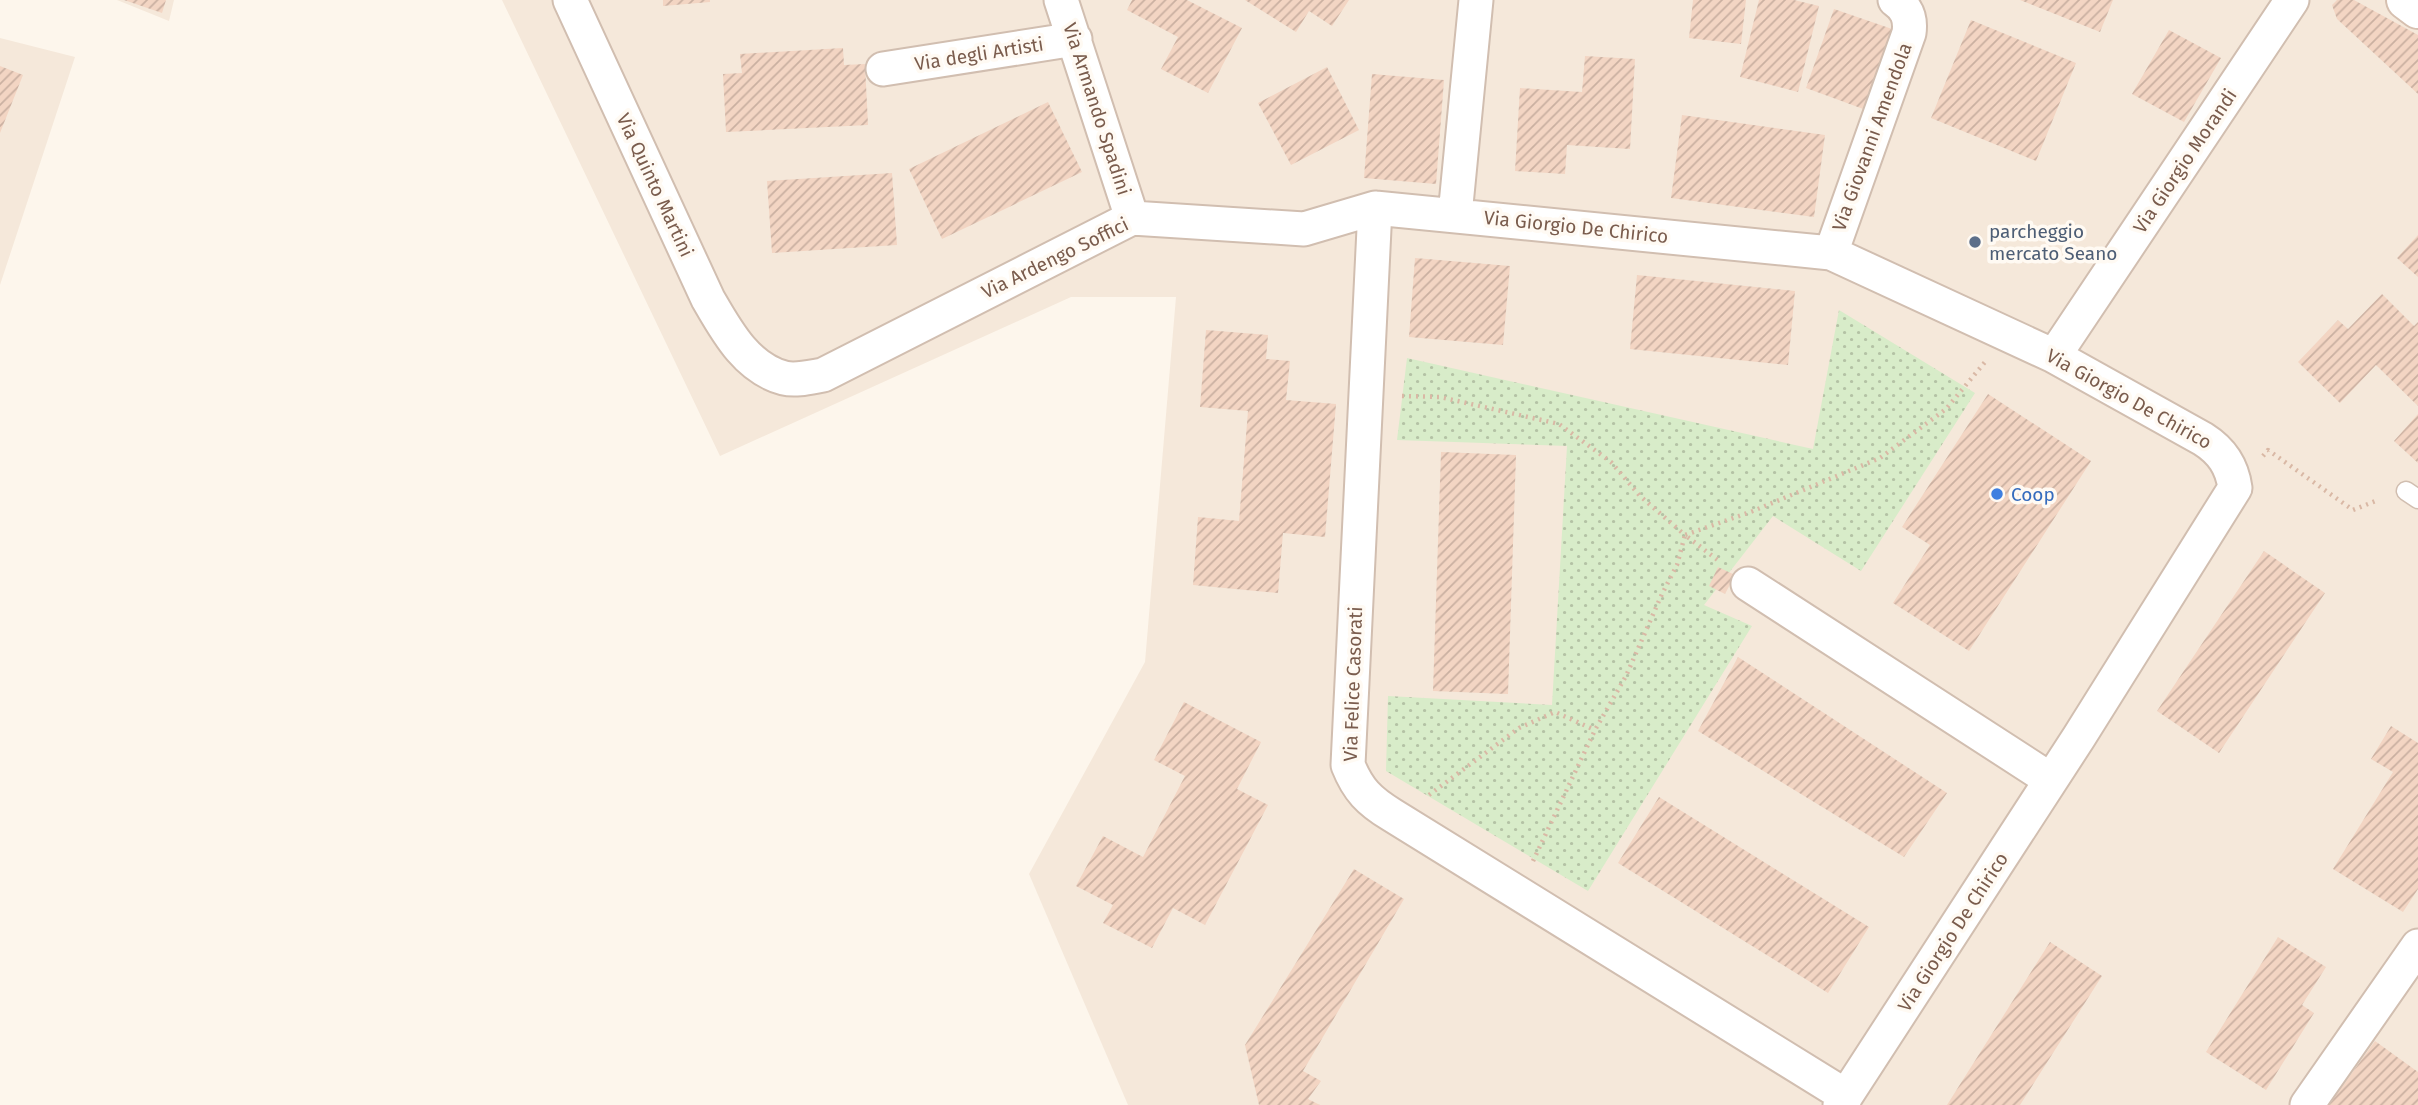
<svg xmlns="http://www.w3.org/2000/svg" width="2418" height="1105" font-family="'Fira Sans',sans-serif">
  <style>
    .residential { fill: #f5e8da }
    .park { fill: url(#park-dots) }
    .building { fill: url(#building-hatch) }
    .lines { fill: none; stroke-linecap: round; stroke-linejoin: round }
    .lane-casing { stroke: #d1beb0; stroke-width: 21 }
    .street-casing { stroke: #d1beb0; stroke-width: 37 }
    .secondary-casing { stroke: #d6c0b0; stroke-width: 42 }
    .path { stroke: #d9b8a5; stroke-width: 4.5; stroke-dasharray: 2 5; stroke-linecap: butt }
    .lane { stroke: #fff; stroke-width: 18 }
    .street { stroke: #fff; stroke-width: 33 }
    .secondary { stroke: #fff; stroke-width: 38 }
    .service-dot { fill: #5c6f8a; stroke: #fffaf3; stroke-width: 2.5 }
    .shop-dot { fill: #3f7fe0; stroke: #fffaf3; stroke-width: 2.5 }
    .labels { text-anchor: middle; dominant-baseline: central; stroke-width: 7; stroke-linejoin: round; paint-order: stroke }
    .street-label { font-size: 19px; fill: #7a5c4d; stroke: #fffaf3 }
    .service-label { font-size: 19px; fill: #4e5e75; stroke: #fffaf3; text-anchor: start }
    .shop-label { font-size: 19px; fill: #366cbe; stroke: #fffaf3; text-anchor: start }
  </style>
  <defs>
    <pattern id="park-dots" width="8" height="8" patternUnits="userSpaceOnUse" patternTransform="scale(1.75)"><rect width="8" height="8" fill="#d8ecc9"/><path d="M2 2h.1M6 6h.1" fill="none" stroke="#b4c2a5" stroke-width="1.8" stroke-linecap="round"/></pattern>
    <pattern id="building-hatch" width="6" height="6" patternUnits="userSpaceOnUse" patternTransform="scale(1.75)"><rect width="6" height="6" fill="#f3d5c3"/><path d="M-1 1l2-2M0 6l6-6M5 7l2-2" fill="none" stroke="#cab0a1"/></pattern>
  </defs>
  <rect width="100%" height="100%" fill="#fdf6ec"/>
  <!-- residential -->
  <path class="residential" d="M117,0h57l-5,21z
    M502,0h1916v1105h-1290l-99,-231 116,-212 31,-365h-105l-351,159z
    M0,38l75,19 -75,228z"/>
  <!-- park -->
  <path class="park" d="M1839,310l136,83 -114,178 -88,-55 -69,89 48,21 -164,265 -202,-120 2,-75 164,9 15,-259 -170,-6 10,-82 406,91z"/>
  <!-- building -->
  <path class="building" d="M124,0h42l-4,13z
    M663,0h47v2l-47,4z
    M1132,0h55l55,28 -34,65 -47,-24 17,-32 -51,-27z
    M1245,0h104l-17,26 -23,-15 -13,21z
    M1693,0h53l-5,44 -52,-6z
    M1759,0h35l25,6 -21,86 -58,-15z
    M2020,0h93l-13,32z
    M2337,0h17l64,35v59l-81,-75 -5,-14z
    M1834,9l61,21 -29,80 -60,-22z
    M1971,20l105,43 -40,98 -105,-43z
    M2169,30l52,28 -37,64 -52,-28z
    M843,48l1,17 21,-1 3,61 -142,7 -3,-58 19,-1 -2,-19z
    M1585,56l50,3 -5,90 -63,-4 -2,29 -50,-3 5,-83 62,4z
    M0,66l23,9 -23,58z
    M1327,67l32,63 -68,35 -33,-62z
    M1372,74l72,6 -8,104 -72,-6z
    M1048,102l34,70 -140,67 -33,-70z
    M1682,115l143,20 -11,82 -143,-19z
    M892,173l5,72 -125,8 -5,-72z
    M2418,235v42l-21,-19z
    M1415,258l95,8 -7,79 -94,-8z
    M1637,275l158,16 -7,74 -158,-16z
    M2382,294l32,32 4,-4v84l-42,-41 -36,38 -42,-41 40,-42 10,9z
    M1206,330l62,5 -2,24 24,2 -4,39 50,4 -11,133 -42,-4 -5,60 -85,-8 5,-68 41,4 9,-110 -48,-4z
    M1988,394l103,67 -122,190 -76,-48 37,-58 -28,-18z
    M2418,414v49l-24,-22z
    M1441,452l75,3 -8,239 -75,-3z
    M2264,551l61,42 -106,160 -62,-42z
    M1718,567l17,8 -10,19 -16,-8z
    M1738,657l209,136 -43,64 -206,-126z
    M1184,702l77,40 -24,47 31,16 -63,120 -32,-17 -21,40 -49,-25 10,-18 -37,-19 27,-50 40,21 42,-81 -31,-16z
    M2391,726l27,17v146l-15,23 -70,-43 60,-97 -22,-13z
    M1659,797l210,130 -41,66 -210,-130z
    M1354,869l50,30 -101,172 18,10 -13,18 12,6h-61l-14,-60z
    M2278,937l48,30 -24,38 12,8 -48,77 -60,-38z
    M2050,942l52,34 -82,129h-73z
    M2375,1041l43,31v33h-89z"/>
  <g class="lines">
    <defs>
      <path id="lane" d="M2406,491l12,8"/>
      <path id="street" d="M570,0l138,299c18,31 38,69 76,79 12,3 27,-1 39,-3l309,-157 172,11 71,-21
        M1061,0l71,218
        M883,69l192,-30
        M1455,215l21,-215
        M1831,253l78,-220c2,-14 -2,-25 -14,-33
        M2054,356l238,-356
        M1748,584l303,196
        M1840,1105l239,-368 156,-249c-3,-22 -13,-37 -32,-49l-149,-83 -223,-103 -456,-45 -27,557c10,25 21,36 44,50l454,281
        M2307,1105l111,-159"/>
      <path id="secondary" d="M2406,0l12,9"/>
    </defs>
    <!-- lane casing -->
    <use href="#lane" class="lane-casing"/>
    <!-- street casing -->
    <use href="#street" class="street-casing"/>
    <!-- secondary casing -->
    <use href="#secondary" class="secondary-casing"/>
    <!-- path -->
    <path class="path" d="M1402,396l38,1 119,27 52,38 29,34 45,39 68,-24 127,-53 66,-49 39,-47
      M2263,456l5,-6 85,60 25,-10
      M1429,795l90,-67 36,-16 40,18
      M1533,861l62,-131 31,-54 36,-82 15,-29 8,-30 34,26"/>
    <!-- lane -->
    <use href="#lane" class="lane"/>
    <!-- street -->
    <use href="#street" class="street"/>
    <!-- secondary -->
    <use href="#secondary" class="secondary"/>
  </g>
  <!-- markers -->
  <circle class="service-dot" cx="1975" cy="242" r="7"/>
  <circle class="shop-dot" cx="1997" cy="494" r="7"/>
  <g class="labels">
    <!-- street labels -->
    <g class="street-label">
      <text transform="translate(979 54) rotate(-9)">Via degli Artisti</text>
      <text transform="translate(1097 109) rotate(72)">Via Armando Spadini</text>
      <text transform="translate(1872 137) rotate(-70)">Via Giovanni Amendola</text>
      <text transform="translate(2185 161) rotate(-56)">Via Giorgio Morandi</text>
      <text transform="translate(655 185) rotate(65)">Via Quinto Martini</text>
      <text transform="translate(1576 227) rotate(6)">Via Giorgio De Chirico</text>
      <text transform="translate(1055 258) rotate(-26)">Via Ardengo Soffici</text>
      <text transform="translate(2129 399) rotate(29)">Via Giorgio De Chirico</text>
      <text transform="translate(1353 684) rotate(-88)">Via Felice Casorati</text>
      <text transform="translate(1953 932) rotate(-57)">Via Giorgio De Chirico</text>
    </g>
    <!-- service labels -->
    <g class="service-label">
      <text x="1989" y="231">parcheggio<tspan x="1989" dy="22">mercato Seano</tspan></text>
    </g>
    <!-- shop labels -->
    <g class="shop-label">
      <text x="2011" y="494">Coop</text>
    </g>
  </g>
</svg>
